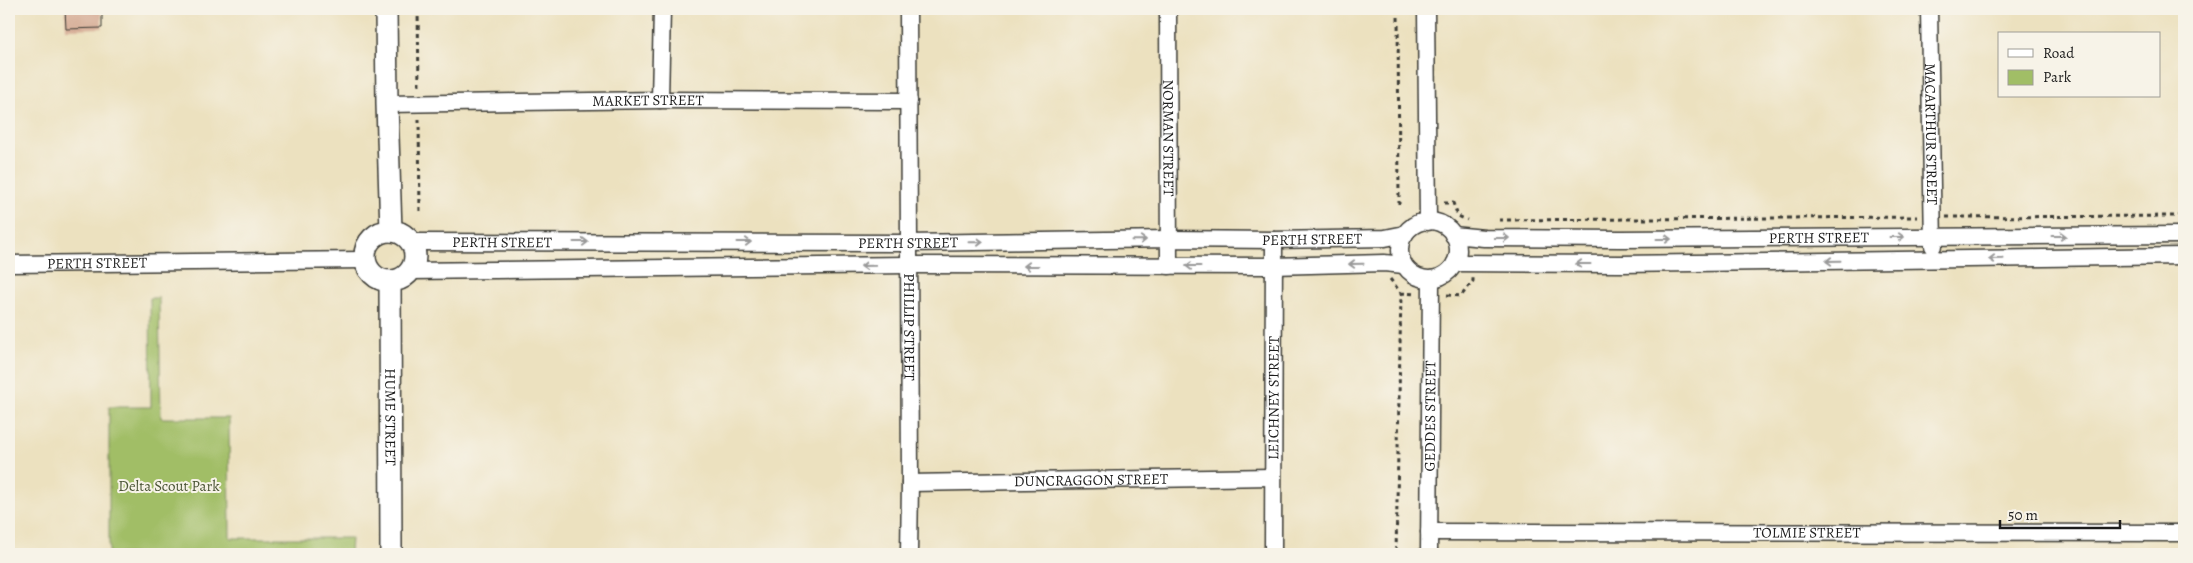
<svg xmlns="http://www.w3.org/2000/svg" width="2193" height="563" font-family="Alegreya,serif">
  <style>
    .park { fill: #a1be66; stroke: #5e6d41 }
    .building { fill: #d4a891 }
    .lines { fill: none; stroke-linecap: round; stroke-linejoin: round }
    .minor-casing { stroke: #3b3a34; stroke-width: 19 }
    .tertiary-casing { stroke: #3b3a34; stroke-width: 24 }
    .path { stroke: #3b3a34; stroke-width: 3; stroke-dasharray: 4 4; stroke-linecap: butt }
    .minor { stroke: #fff; stroke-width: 16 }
    .tertiary { stroke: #fff; stroke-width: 21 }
    .oneway { stroke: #999 }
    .labels { text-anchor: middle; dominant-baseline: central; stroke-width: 4; stroke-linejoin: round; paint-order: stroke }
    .street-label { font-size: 15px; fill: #1c1c1c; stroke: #f7f3e8 }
    .park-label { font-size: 15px; fill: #4b5536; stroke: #f7f3e8 }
  </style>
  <rect width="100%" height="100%" fill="#f7f3e8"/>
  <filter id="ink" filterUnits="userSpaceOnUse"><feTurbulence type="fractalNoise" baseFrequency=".02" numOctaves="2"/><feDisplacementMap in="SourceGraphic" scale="10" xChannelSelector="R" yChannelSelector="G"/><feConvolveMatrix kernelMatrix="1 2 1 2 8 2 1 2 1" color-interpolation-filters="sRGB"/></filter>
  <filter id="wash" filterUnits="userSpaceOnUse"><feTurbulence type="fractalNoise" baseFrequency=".0096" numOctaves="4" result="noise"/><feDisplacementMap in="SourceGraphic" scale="20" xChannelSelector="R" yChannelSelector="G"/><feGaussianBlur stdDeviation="1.12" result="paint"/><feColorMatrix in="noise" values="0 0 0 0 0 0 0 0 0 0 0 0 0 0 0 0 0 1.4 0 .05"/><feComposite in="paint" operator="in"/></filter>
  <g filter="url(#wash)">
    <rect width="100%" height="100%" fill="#ece1bf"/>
    <!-- park -->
    <path class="park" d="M150,298h9l2,120h68l1,120h121l-1,16h-241v-147h42z"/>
    <g id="blocks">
      <!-- building -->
      <path class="building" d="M65,9h37v19l-36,1z"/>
    </g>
  </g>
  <g filter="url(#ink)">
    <use href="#blocks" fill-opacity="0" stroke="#3b3a34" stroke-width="1"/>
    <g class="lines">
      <defs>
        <g id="minor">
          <path id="s1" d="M908,9l2,474 -1,71"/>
          <path id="s2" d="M1168,9l1,257"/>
          <path d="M1426,9l2,213"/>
          <path id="s3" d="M1929,9l4,237"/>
          <path d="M660,100l2,-91"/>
          <path id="s4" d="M387,104l273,-4 249,1"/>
          <circle cx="1429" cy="250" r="29"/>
          <path id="s5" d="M1453,235l31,3 137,1 563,-4"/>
          <path id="s6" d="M410,242l498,1 261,-4 105,1 111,-2 20,-4"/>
          <path d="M1455,263l166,1 563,-8"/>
          <path id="s7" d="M9,264l356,-4"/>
          <path d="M410,271l498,-6 365,1 111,-3 20,2"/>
          <path id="s8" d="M910,483l362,-6"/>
          <path id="s9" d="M1429,532l755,1"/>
          <path id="s10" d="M1273,554l1,-314"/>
          <path id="s11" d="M1429,554l2,-275"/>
        </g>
        <g id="tertiary">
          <path d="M386,9l1,95 4,127"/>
          <circle cx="390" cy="256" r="25"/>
          <path id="s12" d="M390,281l1,273"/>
        </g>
      </defs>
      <!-- minor casing -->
      <use href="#minor" class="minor-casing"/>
      <!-- tertiary casing -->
      <use href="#tertiary" class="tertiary-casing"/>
      <!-- path -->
      <path class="path" d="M418,9l1,79
        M1398,9l1,195
        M419,119l1,96
        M1444,203h9l5,13 9,4
        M1946,217l238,-1
        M1499,220l418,-3
        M1390,279l11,14 -5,261
        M1401,293l14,1
        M1447,295l14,1 12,-15v-3"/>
      <!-- minor -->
      <use href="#minor" class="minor"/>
      <!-- tertiary -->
      <use href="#tertiary" class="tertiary"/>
    </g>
    <!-- one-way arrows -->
    <defs><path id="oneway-shaft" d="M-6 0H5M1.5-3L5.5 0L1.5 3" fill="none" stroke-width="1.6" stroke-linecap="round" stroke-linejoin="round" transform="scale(1.25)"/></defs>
    <g class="oneway">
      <use href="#oneway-shaft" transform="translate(2059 236)"/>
      <use href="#oneway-shaft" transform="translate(1897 237)"/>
      <use href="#oneway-shaft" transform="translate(1502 238)"/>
      <use href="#oneway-shaft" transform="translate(1664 239)"/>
      <use href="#oneway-shaft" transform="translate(1139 240) rotate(-1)"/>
      <use href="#oneway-shaft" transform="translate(581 242)"/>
      <use href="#oneway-shaft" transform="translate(744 242)"/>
      <use href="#oneway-shaft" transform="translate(976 242) rotate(-1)"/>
      <use href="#oneway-shaft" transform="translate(1996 259) rotate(179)"/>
      <use href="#oneway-shaft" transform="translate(1833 261) rotate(179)"/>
      <use href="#oneway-shaft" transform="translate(1356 264) rotate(179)"/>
      <use href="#oneway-shaft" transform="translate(1583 264) rotate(-180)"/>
      <use href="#oneway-shaft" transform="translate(868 266) rotate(179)"/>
      <use href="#oneway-shaft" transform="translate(1031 266) rotate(-180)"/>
      <use href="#oneway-shaft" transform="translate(1193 266) rotate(180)"/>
    </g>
  </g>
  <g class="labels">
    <!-- street labels -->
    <g class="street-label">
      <text stroke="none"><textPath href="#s4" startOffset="261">MARKET STREET</textPath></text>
      <text stroke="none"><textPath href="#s3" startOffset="125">MACARTHUR STREET</textPath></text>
      <text stroke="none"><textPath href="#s2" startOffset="129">NORMAN STREET</textPath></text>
      <text stroke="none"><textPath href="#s5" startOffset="366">PERTH STREET</textPath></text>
      <text stroke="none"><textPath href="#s6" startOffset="902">PERTH STREET</textPath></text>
      <text stroke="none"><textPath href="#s6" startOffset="92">PERTH STREET</textPath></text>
      <text stroke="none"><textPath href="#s6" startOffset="498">PERTH STREET</textPath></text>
      <text stroke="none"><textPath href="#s7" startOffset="88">PERTH STREET</textPath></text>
      <text stroke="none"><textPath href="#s1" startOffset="318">PHILLIP STREET</textPath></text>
      <text stroke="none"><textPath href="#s10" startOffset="156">LEICHNEY STREET</textPath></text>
      <text stroke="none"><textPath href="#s12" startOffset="136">HUME STREET</textPath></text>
      <text stroke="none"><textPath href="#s11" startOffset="138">GEDDES STREET</textPath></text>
      <text stroke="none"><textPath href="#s8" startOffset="181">DUNCRAGGON STREET</textPath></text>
      <text stroke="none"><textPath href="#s9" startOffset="378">TOLMIE STREET</textPath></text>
    </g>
    <!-- park labels -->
    <g class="park-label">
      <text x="169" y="486">Delta Scout Park</text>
    </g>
  </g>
  <!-- margin -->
  <rect width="2193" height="563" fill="none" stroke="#f7f3e8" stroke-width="30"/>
  <!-- legend -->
  <rect x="1998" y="32" width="162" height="65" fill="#f7f3e8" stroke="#9f9d96"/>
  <rect x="2008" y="49" width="25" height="8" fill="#ffffff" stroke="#9f9d96"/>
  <text x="2043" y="58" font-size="15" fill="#1c1c1c">Road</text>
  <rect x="2008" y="70" width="25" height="15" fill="#a1be66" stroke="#9f9d96"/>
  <text x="2043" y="82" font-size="15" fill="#1c1c1c">Park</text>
  <!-- scale -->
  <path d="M2000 520v8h120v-8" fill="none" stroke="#1c1c1c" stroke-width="2.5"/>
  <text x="2008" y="520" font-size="15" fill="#1c1c1c" stroke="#f7f3e8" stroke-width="4" paint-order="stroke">50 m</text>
</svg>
